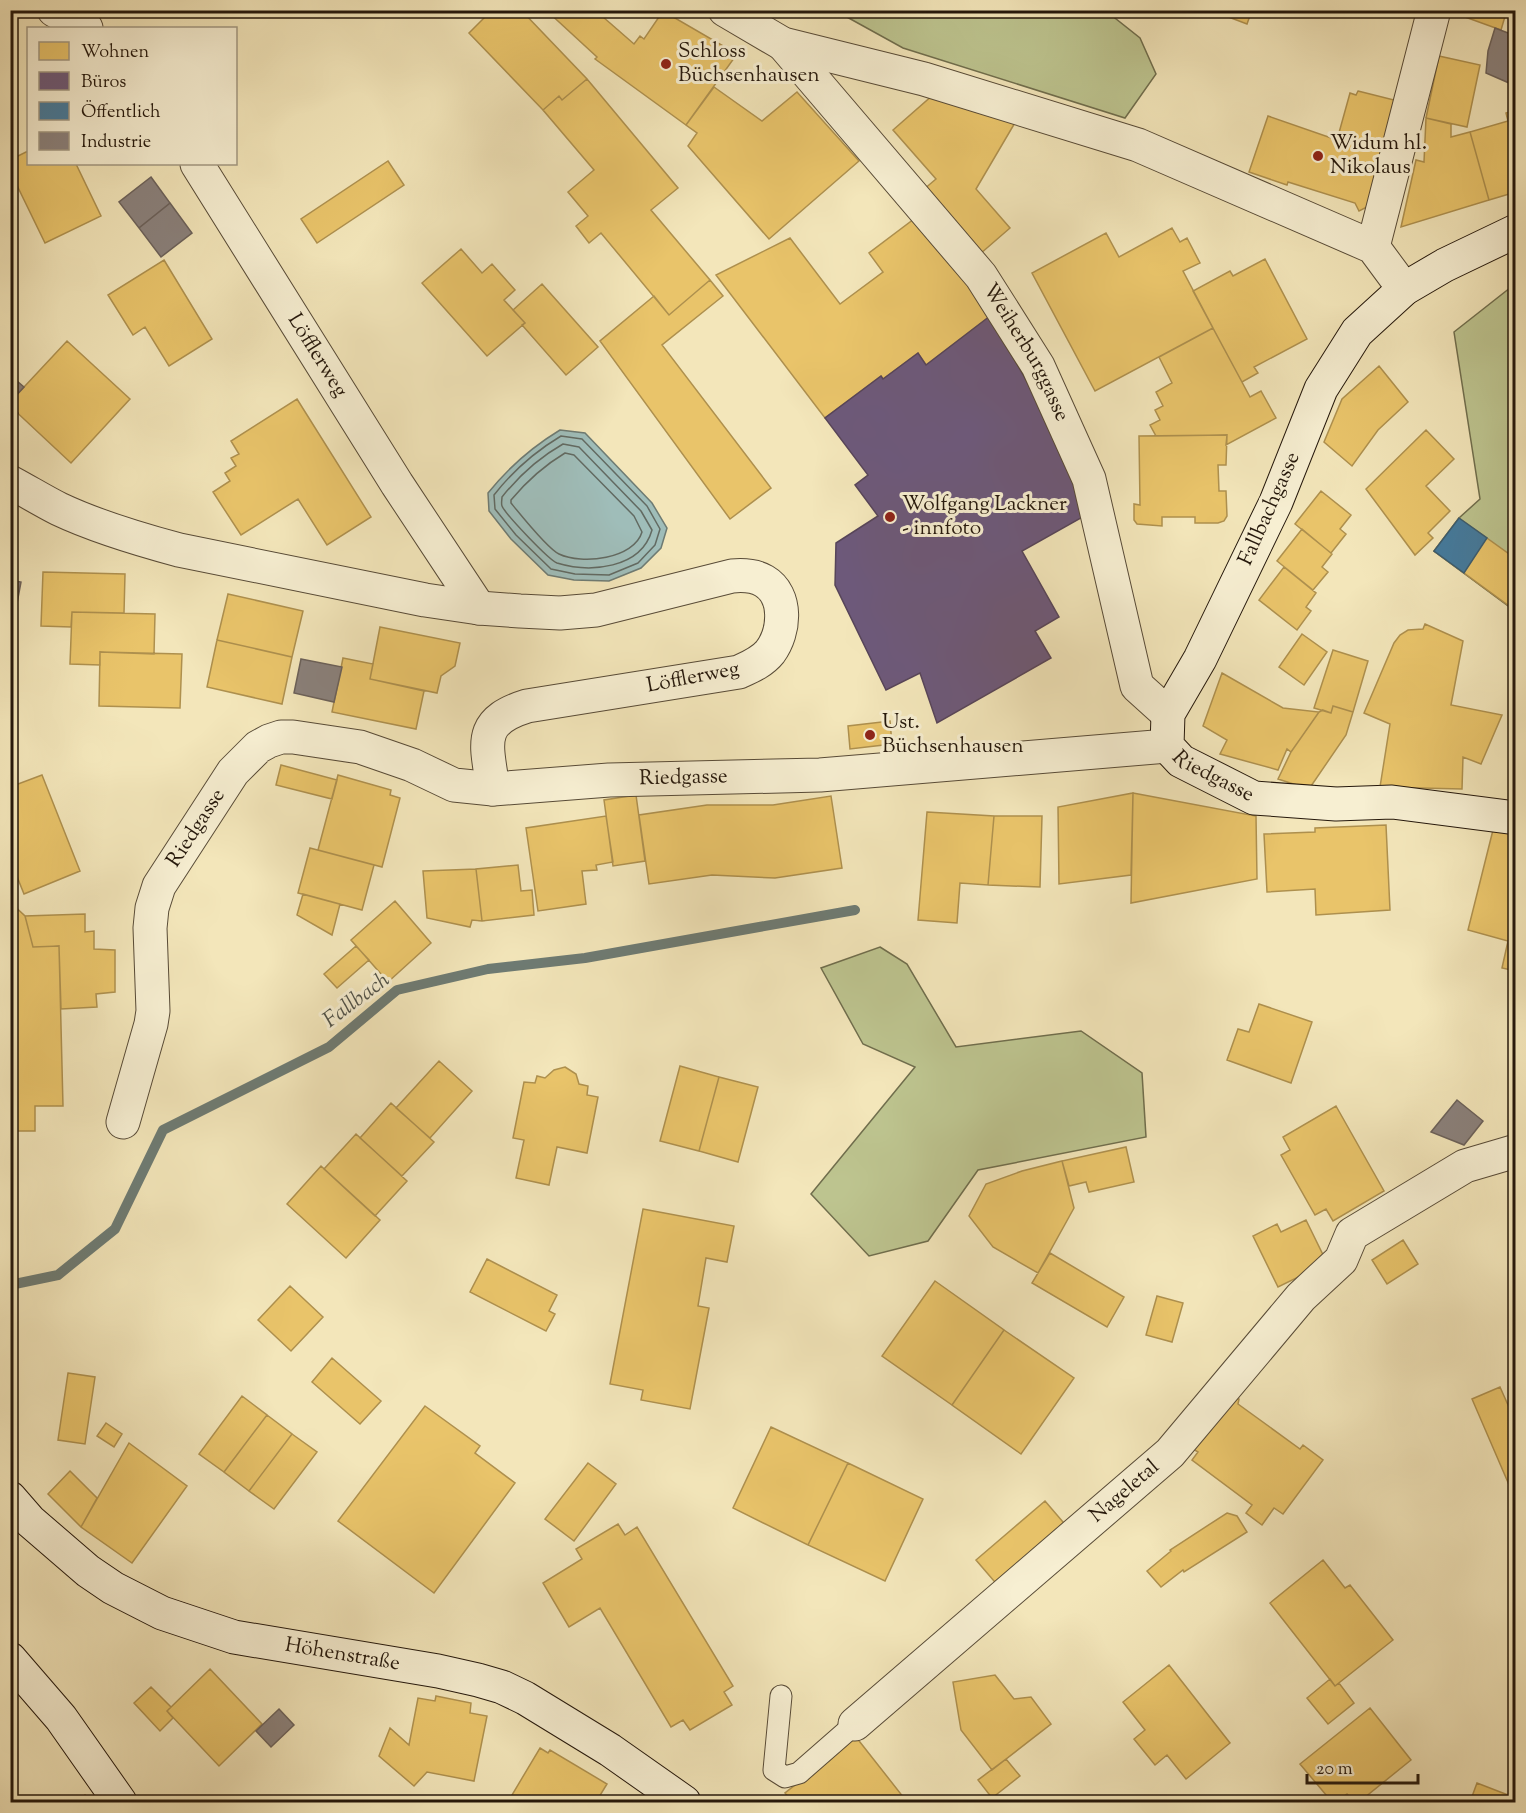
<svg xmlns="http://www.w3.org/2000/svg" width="1526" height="1813" font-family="'Sorts Mill Goudy',serif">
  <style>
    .green { fill: #bdc48f; stroke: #706e4d; stroke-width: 1.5 }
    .water { fill: #9fbdb9; stroke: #6e7b73; stroke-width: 1.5 }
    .homes { fill: #e9c46a; stroke: #ae904e; stroke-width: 1.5 }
    .offices { fill: #6d597a; stroke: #574559; stroke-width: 1.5 }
    .public { fill: #457b9d; stroke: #3b5d71; stroke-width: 1.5 }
    .industry { fill: #8a817c; stroke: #6b615a; stroke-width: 1.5 }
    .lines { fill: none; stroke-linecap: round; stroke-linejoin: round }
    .shore { stroke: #626a62; stroke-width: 1.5 }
    .stream { stroke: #6e7b73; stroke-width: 10 }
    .lane-casing { stroke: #584b37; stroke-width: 23 }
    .street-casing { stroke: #584b37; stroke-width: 35 }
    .secondary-casing { stroke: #24170b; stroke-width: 35 }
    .lane { stroke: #f7efd2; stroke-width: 21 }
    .street { stroke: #f7efd2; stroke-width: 33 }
    .secondary { stroke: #f7efd2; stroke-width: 33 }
    .poi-dot { fill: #8f2418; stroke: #f7efd2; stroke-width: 2 }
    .labels { text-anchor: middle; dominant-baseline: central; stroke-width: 6; stroke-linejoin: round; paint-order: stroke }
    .poi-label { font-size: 21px; fill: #24170b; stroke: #f7efd2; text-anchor: start }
    .street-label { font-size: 21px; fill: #24170b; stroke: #f7efd2 }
    .water-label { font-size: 22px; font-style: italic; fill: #4f5148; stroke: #f7efd2 }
  </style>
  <rect width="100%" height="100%" fill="#f3e6ba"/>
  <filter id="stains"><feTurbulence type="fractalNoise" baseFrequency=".00333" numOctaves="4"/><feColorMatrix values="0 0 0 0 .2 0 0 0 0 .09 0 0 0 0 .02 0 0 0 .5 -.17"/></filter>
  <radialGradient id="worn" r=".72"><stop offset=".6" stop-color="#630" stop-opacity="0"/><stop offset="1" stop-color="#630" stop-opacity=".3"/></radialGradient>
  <!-- green -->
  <path class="green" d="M836,11h270l34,27 16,36 -31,44 -222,-70z
    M1515,284v327l-81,-60 25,-33 21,-19 -26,-167z
    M880,947l27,17 49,83 125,-16 61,42 4,64 -168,33 -50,71 -59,15 -58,-62 104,-127 -52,-23 -42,-76z"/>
  <!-- water -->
  <path class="water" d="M560,430l25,3 67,70 15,25 -6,20 -20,20 -32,13 -35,-1 -26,-5 -37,-36 -22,-28 -1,-18c20,-25 44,-46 72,-63z"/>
  <!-- homes -->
  <path class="homes" d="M492,10h29l66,69 -25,21 -3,-4 -16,14 -74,-77z
    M546,10h49l39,34 6,-8 4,3 19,-28 74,43 -51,71 -91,-66 2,-2z
    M1210,10h42l-5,14z
    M1455,10h61v6l-10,-3 -5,17 -47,-17z
    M1439,56l41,9 -13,62 -41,-9z
    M587,79l91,109 -27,22 59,70 -41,35 -68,-82 -12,10 -13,-17 12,-10 -20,-24 26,-22 -51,-60 16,-14 3,4z
    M714,87l48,34 35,-29 62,69 -90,78 -81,-93 9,-13 -11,-8z
    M941,88l75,33 -40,68 34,39 -30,26 -57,-64 13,-11 -43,-49z
    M1358,91l40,10 -25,103 -14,7 -4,-8 -67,-21 -1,3 -38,-13 19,-56 69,24 13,-47 6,2z
    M1516,110v82l-27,8 -19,-68 38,-11 -2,-8z
    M1426,118l25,6v13l19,-5 19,68 -88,27 15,-67 8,2z
    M28,151v13h48l25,52 -56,27 -35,-72v-11z
    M388,161l16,24 -87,58 -16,-24z
    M914,219l80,94 -68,52 -8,-12 -35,26 -2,-3 -56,42 -109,-143 74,-37 50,66 43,-32 -14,-19z
    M1172,228l8,14 7,-4 13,25 -17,8 30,57 -118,63 -63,-118 74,-40 13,24z
    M461,249l21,24 10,-9 23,26 -11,10 21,23 -38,33 -65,-73z
    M1265,259l42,80 -53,28 4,6 -16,9 -49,-91 37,-20 3,5z
    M164,260l48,79 -43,27 -24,-39 -12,8 -25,-40z
    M710,280l13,16 -61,49 109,143 -41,31 -130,-178 54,-45 15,19z
    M542,284l56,63 -32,28 -44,-50 3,-2 -12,-13z
    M1213,328l37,69 11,-6 15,27 -50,27 1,-10 -71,1 -6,-11 10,-5 -5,-10 8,-4 -7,-14 16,-9 -13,-26z
    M67,341l63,58 -59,64 -61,-57v-4z
    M1379,366l29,36 -30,28 -26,36 -28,-24 18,-43z
    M297,399l74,118 -44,28 -29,-46 -57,36 -28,-43 17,-11 -5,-8 11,-7 -5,-8 8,-4 -8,-13z
    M1426,430l28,29 -28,27 24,25 -22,22 5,5 -18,17 -49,-66z
    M1227,435l-1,30h-8l1,26h7l1,25 -3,5 -6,2h-23v-6h-33v9l-25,-2 -3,-4v-16l6,1 -1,-69z
    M1321,491l30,24 -11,14 6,5 -15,19 -36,-29z
    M1459,518l57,41v52l-82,-60z
    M1302,529l30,25 -10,13 6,5 -15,18 -36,-29z
    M1284,567l32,26 -10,14 5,4 -14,19 -38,-30z
    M43,572l82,2 -1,39 -52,-1 -1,15 -30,-1z
    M228,594l75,17 -11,46 -75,-17z
    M72,612l83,2 -1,40 -54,-2v13l-30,-1z
    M1425,624l38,17 -12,64 51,10 -21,49 -18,-7 -1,32 -82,-2 10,-63 -26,-11 30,-70 6,-8 8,-5 15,-1z
    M380,627l80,16 -5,23 -14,10 -4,17 -67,-14z
    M1302,634l25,18 -23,33 -25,-18z
    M217,640l75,17 -10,47 -75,-17z
    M1333,650l35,11 -15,51 -20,-6 -2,7 -17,-5z
    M100,652l82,2 -2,54 -81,-2z
    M343,658l30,6 -3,15 54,12 -8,38 -84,-17z
    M1222,673l61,35 36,4 -28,40 -4,-3 -9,21 -58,-16 7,-14 -24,-14z
    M1333,706l20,6 -7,23 -37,54 -31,-10 13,-27 28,-40 4,-2 8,3z
    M890,721l2,23 -42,5 -2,-23z
    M281,765l56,15 -5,19 -56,-14z
    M42,775l38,96 -56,23 -14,-35v-72z
    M338,775l53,15 -1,5 10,3 -18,69 -64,-17z
    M1516,777v18l-7,-2z
    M1133,793l123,23 1,63 -126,24z
    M1133,793l-2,82 -72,9 -1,-77z
    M636,795l9,66 -32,5 -9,-66z
    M831,796l11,72 -67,10 -63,-3 -63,9 -10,-69 68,-10h66z
    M927,812l67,4 -6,69 -28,-2 -3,40 -39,-3z
    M606,816l7,46 -17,3 1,5 -15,1 4,33 -48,7 -12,-83z
    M994,816h48l-2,71 -52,-2z
    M1495,822l21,5v144l-14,-3 6,-27 -40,-11z
    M1386,825l4,85 -74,5 -1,-26 -48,3 -3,-58 51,-2v-4z
    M310,848l64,17 -12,45 -64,-17z
    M518,865l3,26 11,-1 2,25 -52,6 -6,-52z
    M476,869l6,52 -10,-1 -2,7 -43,-9 -4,-47z
    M303,894l37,10 -8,31 -35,-20z
    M395,901l36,42 -43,39 -37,-42z
    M10,902l15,14 8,31 26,-1 4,160h-28v25h-25z
    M85,914v18l9,-1v18l21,1v42l-19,2 1,13 -36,2 -2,-63 -26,1 -8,-31z
    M356,946l13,14 -32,28 -13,-14z
    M1259,1004l53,18 -21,61 -64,-23 11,-31 11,3z
    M439,1061l33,30 -42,47 -34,-30z
    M680,1066l39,11 -20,74 -39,-10z
    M565,1067l11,7 3,10 9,2 -1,9 11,2 -11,56 -30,-6 -8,38 -33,-7 8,-38 -11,-2 11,-56 11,1 2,-7 8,2 9,-8z
    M719,1077l39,10 -20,75 -39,-11z
    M391,1103l43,39 -32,34 -42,-38z
    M1336,1106l48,85 -51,30 -7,-12 -11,6 -34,-60 9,-5 -7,-13z
    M356,1134l51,47 -32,35 -51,-47z
    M1126,1147l8,35 -45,10 -3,-10 -17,4 -7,-25z
    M1062,1161l12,47 -36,65 -45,-26 -24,-31 17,-32 36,-13z
    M321,1166l59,54 -34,38 -59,-54z
    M643,1209l91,17 -7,36 -21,-4 -8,48 11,2 -19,101 -49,-9 2,-10 -33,-6z
    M1306,1220l21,43 -49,24 -25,-51 24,-12 4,8z
    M1403,1240l15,24 -31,20 -15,-24z
    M1050,1253l74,44 -17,30 -75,-44z
    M487,1259l70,36 -8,16 6,3 -9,17 -76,-39z
    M935,1281l69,49 -52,75 -70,-49z
    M290,1286l33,31 -32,34 -33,-31z
    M1157,1296l26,7 -11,39 -26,-7z
    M1004,1330l70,48 -53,76 -69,-49z
    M332,1358l49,43 -21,23 -48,-42z
    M68,1373l27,4 -10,67 -27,-4z
    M1500,1387l16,36v78l-44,-102z
    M242,1396l25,19 -43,57 -25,-18z
    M1221,1396l18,3 -1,5 62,45 3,-4 20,15 -40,54 -9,-6 -12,17 -16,-12 6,-8 -60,-45 6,-8 -8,-5z
    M425,1406l55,40 -5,7 40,30 -81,110 -96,-72z
    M267,1415l25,19 -43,57 -25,-19z
    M106,1423l16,11 -8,13 -17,-11z
    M771,1427l77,36 -40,82 -75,-37z
    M292,1434l25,18 -43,57 -25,-18z
    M129,1443l58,43 -55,77 -51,-36z
    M588,1463l28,21 -42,57 -29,-22z
    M848,1463l75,36 -38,82 -77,-36z
    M70,1471l27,27 -16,29 -33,-33z
    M1045,1501l24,28 -69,59 -24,-28z
    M1227,1513l10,3 10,16 -63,40 -1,-2 -22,17 -14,-16 24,-20 -1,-1z
    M618,1524l7,11 12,-8 96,159 -9,6 8,13 -42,25 -7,-10 -12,7 -71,-119 -31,19 -26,-44 39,-24 -6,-10z
    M1323,1560l22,28 5,-3 43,55 -58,46 -65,-83z
    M1169,1665l61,78 -44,36 -19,-24 -12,10 -21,-26 11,-9 -22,-28z
    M210,1669l52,55 -43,42 -52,-55z
    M995,1675l19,24 17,-2 20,27 -59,46 -31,-40 -8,-48z
    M1330,1679l5,7 4,-3 15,20 -26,21 -21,-26z
    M151,1687l20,20 -4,4 6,7 -13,13 -26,-28z
    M436,1696l35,7 -1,10 17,3 -13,65 -47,-9 -13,14 -35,-30 11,-28 19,17 9,-47 17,3z
    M1370,1708l41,52 -52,42h-4l-8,-8 -11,8h-4l-32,-38z
    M856,1737l48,61 -6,4h-106l-7,-9z
    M540,1748l8,5 2,-3 57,34 -11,18h-83l-4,-2z
    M1006,1759l14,17 -28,22 -14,-18z
    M1516,1774v28h-46l7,-19 31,12z
    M85,1795l5,7h-17h1z"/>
  <!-- offices -->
  <path class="offices" d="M990,316l54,96 44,102 -66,37 37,66 -24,14 16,27 -114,65 -17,-50 -34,17 -51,-105 1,-42 42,-27 -23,-31 13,-10 -43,-57 56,-42 2,3 35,-26 8,12z"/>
  <!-- public -->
  <path class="public" d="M1459,518l28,20 -23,35 -30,-22z"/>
  <!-- industry -->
  <path class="industry" d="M1495,28l21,8v50l-30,-13 2,-22z
    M151,177l19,26 -31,25 -20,-26z
    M170,203l22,30 -31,24 -22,-29z
    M10,375l14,12 -14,15z
    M10,406l8,7 -8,9z
    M10,506l6,1 -6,27z
    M10,580l11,2 -11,58z
    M301,659l41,8 -8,35 -40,-9z
    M1457,1100l26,21 -19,24 -33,-13z
    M279,1709l15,16 -23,22 -15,-16z"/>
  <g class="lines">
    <!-- shore -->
    <path class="shore" d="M561,436l21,3 65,67 13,23 -5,16 -17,18 -29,12 -34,-1 -24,-5 -35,-34 -21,-26 -1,-14c18,-23 42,-44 67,-59z
      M563,444l16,3 62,64 11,19c-11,39 -62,43 -95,33 -8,-3 -51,-48 -55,-57 -1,-2 0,-7 0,-9 16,-20 38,-40 61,-53z
      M565,453l9,2 60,61 8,16c-8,27 -60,33 -83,22 -11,-5 -39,-40 -48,-51v-3c15,-18 34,-35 54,-47z"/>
    <!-- stream -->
    <path class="stream" d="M10,1285l48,-10 57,-46 48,-99 166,-83 68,-57 91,-21 97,-11 270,-48"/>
    <defs>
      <path id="lane" d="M781,1696l-7,74 11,7 14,-4 56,-49"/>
      <g id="street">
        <path d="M54,10l32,18"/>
        <path d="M725,10l58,34 141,35 214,66 235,102 31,42"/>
        <path id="s1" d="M783,44l198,232 57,90 51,113 48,207 31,28"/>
        <path id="s2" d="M197,164l200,320 82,124"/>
        <path d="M1373,247l61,-237"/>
        <path d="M10,482c17,9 33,19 49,27 38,18 79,30 120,41l246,50 54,8 41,3 40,2 36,-3 136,-34c11,-1 22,-1 32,5 24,14 21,51 6,71 -8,10 -20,15 -31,20l-212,34c-51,16 -40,38 -34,83"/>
        <path id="s3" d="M123,1122l28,-98 2,-13 -3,-83 2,-20 7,-22 74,-114 25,-25 11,-6 12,-4h12l67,10 52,18 42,20 39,4 116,-9 211,-5 347,-29"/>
        <path id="s4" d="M855,1724l315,-271 131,-156 40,-37 11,-26 113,-68 51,-15"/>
      </g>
      <g id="secondary">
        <path id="s5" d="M1516,231l-71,34 -41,24 -47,43 -36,57 -45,113 -76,157 -32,55 -1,32 14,15 73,37 82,6 56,-2 124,16"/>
        <path id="s6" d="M10,1498l20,23 58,50 25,17 49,25 72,24 204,34 40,9 24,7 23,11 85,52 74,52"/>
        <path d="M10,1659l51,59 59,84"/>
      </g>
    </defs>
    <!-- lane casing -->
    <use href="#lane" class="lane-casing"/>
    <!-- street casing -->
    <use href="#street" class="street-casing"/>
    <!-- secondary casing -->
    <use href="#secondary" class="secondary-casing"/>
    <!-- lane -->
    <use href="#lane" class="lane"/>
    <!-- street -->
    <use href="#street" class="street"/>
    <!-- secondary -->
    <use href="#secondary" class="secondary"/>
  </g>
  <!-- markers -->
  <g class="poi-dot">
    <circle cx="666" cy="64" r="6"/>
    <circle cx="1318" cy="156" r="6"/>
    <circle cx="890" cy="517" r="6"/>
    <circle cx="870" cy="735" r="6"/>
  </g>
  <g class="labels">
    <!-- poi labels -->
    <g class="poi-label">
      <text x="678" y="52">Schloss<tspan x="678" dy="24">Büchsenhausen</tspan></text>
      <text x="1330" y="144">Widum hl.<tspan x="1330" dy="24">Nikolaus</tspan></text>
      <text x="902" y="505">Wolfgang Lackner<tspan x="902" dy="24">- innfoto</tspan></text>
      <text x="882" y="723">Ust.<tspan x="882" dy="24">Büchsenhausen</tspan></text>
    </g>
    <!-- street labels -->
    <g class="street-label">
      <text stroke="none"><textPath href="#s1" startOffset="394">Weiherburggasse</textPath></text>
      <text stroke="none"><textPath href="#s2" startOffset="226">Löfflerweg</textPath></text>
      <text transform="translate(1270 509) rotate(-66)">Fallbachgasse</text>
      <text transform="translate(693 678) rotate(-11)">Löfflerweg</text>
      <text stroke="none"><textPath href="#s5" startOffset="705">Riedgasse</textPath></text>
      <text stroke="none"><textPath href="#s3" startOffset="849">Riedgasse</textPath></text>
      <text stroke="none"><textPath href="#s3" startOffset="310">Riedgasse</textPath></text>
      <text stroke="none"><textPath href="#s4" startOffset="356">Nageletal</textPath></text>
      <text stroke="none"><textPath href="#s6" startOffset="378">Höhenstraße</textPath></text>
    </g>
    <!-- water labels -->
    <g class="water-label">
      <text transform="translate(357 1001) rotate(-37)">Fallbach</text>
    </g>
  </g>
  <!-- margin -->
  <rect width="1526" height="1813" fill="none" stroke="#f3e6ba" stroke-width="36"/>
  <rect x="12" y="12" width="1502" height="1789" fill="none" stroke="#24170b" stroke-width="3"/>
  <rect x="18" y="18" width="1490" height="1777" fill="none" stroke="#24170b" stroke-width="1.5"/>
  <!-- legend -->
  <rect x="27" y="27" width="210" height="138" fill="#f7efd2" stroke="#a39982" stroke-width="1.5"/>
  <rect x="39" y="42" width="30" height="18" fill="#e9c46a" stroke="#a39982" stroke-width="1.5"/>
  <text x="81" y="57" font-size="18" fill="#24170b">Wohnen</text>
  <rect x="39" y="72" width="30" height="18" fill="#6d597a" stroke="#a39982" stroke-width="1.5"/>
  <text x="81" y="87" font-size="18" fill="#24170b">Büros</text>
  <rect x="39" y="102" width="30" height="18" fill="#457b9d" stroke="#a39982" stroke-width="1.5"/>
  <text x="81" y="117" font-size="18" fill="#24170b">Öffentlich</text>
  <rect x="39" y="132" width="30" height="18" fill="#8a817c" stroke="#a39982" stroke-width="1.5"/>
  <text x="81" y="147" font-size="18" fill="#24170b">Industrie</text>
  <!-- scale -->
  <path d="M1307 1774v9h111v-9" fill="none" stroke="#24170b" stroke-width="3"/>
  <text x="1316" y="1774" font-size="18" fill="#24170b" stroke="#f7efd2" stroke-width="4.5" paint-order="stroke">20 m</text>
  <rect width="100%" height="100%" filter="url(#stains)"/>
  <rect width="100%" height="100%" fill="url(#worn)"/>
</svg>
